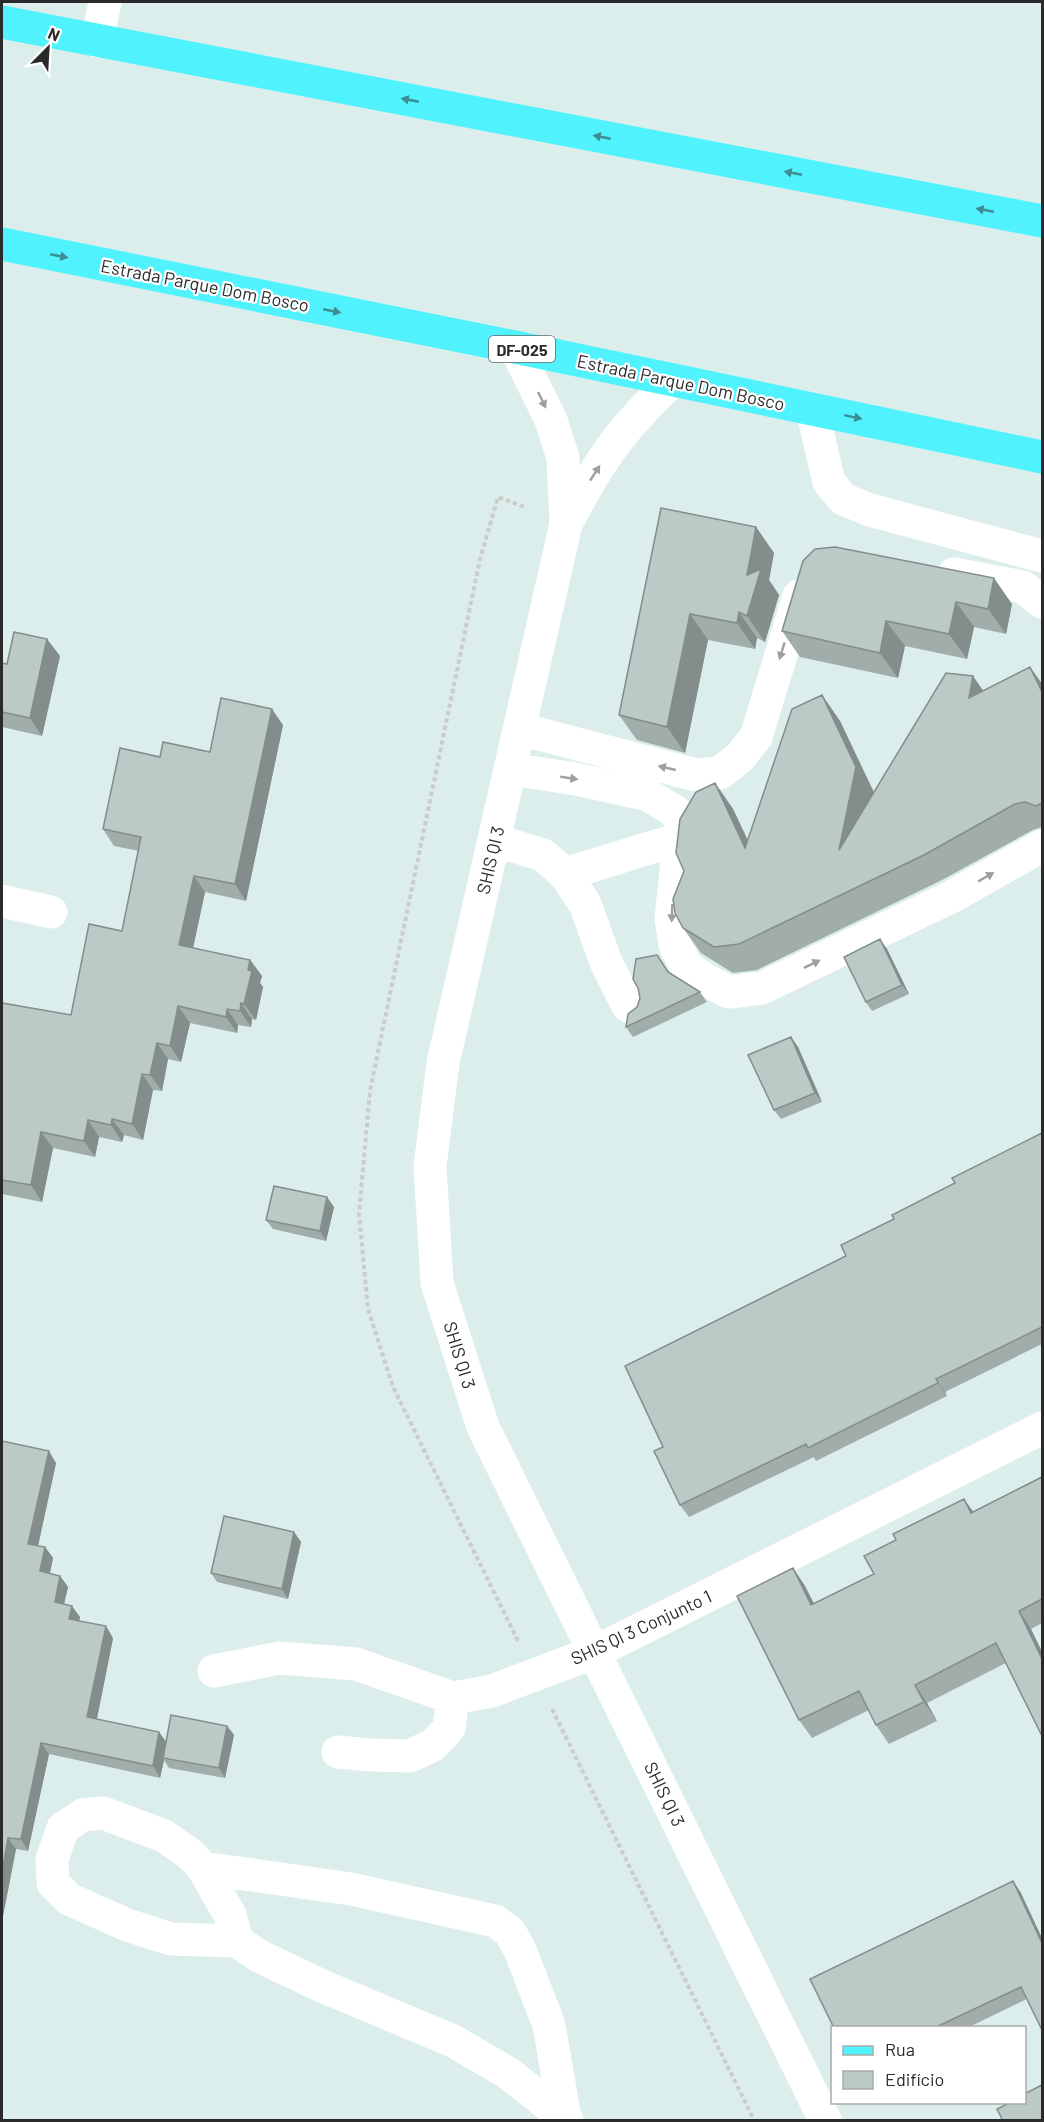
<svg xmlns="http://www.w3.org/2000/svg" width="1044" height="2122" font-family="Barlow,sans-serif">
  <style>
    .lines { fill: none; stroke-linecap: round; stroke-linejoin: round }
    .path { stroke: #ccc; stroke-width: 4; stroke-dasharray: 4.5 3; stroke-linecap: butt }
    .minor { stroke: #fff; stroke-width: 33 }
    .major { stroke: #50f3fd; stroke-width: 33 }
    .wall { fill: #a1adab }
    .shaded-wall { fill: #838d8b }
    .building { fill: #bbc9c7; stroke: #838d8b; stroke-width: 1.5 }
    .oneway { fill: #3d8e94 }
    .oneway2 { fill: #9f9f9f }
    .labels { text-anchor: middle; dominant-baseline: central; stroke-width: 4.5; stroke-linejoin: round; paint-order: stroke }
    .shield { fill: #fff; stroke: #6a6a6a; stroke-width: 1.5 }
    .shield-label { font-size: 16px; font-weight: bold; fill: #2a2a2a }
    .street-label { font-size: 18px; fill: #2a2a2a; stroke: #fff }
  </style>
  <rect width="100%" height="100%" fill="#dbeeeb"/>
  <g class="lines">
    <!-- path -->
    <path class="path" d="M518,1641l-125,-254 -25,-78 -9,-95 11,-123 110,-532 18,-62 29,11
      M552,1709l202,411"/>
    <!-- minor -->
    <path class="minor" d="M97,41l8,-39
      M515,347l36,73 12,38 3,66
      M673,380c-21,20 -41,40 -58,63 -19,25 -34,53 -49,81l-123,539 -13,103 7,117 46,144 342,693
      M812,409l17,73 14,17 27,11 172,46
      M954,574l69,13 19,15
      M520,729l176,46 24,-2 20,-16 16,-20 43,-141
      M511,769l65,10 72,16 28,17 5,12 -10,94 4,27 11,21 18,13 25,13 33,-4 189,-91 91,-51
      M494,840l49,15 22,19 20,30 21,58 22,44
      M565,874l114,-35 11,-16
      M2,901l49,11
      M214,1671l65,-13 77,6 97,34 39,-7 103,-39 447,-224
      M338,1752l33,3 39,1 23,-11 16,-17 4,-30
      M203,1868l148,21 144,32 15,11 10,18 29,75 16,93
      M237,1941l-7,-26 -27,-47 -13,-14 -26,-18 -61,-23 -20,2 -20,13 -11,31 1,24 16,16 58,26 44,14 66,2 22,15 63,30 131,55 55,32 59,47"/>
    <!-- major -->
    <path class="major" d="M2,22l1040,199
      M2,244l513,103 527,110"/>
  </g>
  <!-- wall -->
  <path class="wall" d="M661,508l95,19 18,26 -5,27 10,15 -14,47 -8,-4 -2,11 -47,-9 -23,113 -48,-13 -18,-25z
    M803,561l209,43 -6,30 -32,-7 -7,32 -62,-13 -7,32 -98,-21 -18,-26z
    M60,656l-18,80 -40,-9v-64l5,1z
    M1030,667l12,17v143l-9,3 -91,50 -185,90 -24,3 -32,-20 -18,-25 1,-57 31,-88 18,26 15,31 74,-145 18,26 34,71 109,-101z
    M283,725l-37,176 -41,-9 -12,56 57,12 12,16 -2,7 3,4 -7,33 -4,-1 -1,8 -13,-2 -1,8 -47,-10 -9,39 -13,-3 -6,32 -9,-1 -10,50 -19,-5 -2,7 -23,-5 -4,20 -42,-9 -11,54 -40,-8v-191l69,12 51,-84 17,-80 -25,-5 -11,-17 57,-72 50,-5z
    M880,939l7,10 22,45 -37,17 -6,-9z
    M700,992l7,10 -74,35 -7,-10 11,-20z
    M791,1037l7,10 24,55 -41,17 -7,-9z
    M1042,1133v211l-97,48 2,4 -131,65 -2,-4 -125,60 -9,-12 -17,-58 183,-191 48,-37z
    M334,1207l-8,34 -53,-12 -7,-9z
    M2,1441l54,22 -18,83 7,1 8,11 -3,15 10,3 8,11 -4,17 16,13 -1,4 34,17 -16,81 69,23 61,-16 7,9 -9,43 -56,-10 -5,-8 -4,18 -111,-24 -21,97 -12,-2 -14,72z
    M1042,1477v146l-11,6 11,23v84l-36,-73 -79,40 10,18 -48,23 -13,-19 -7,-15 -57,28 -13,-18 -6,-152 12,18 9,18 60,-30 22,-34 68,-41 9,13z
    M294,1532l7,10 -13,57 -71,-17 -6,-9z
    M1013,1881l8,12 6,106 -60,29h-133z"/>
  <!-- shaded-wall -->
  <path class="shaded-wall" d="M756,527l18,26 -5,27 10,15 -14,47 -18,-26v-41z
    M994,578l18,26 -6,30 -18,-25z
    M956,602l18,25 -7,32 -18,-25z
    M739,612l18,26 -2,11 -18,-26z
    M690,614l18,26 -23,113 -18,-26z
    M886,621l19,25 -7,32 -18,-25z
    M47,639l13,17 -18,80 -12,-18z
    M1030,667l12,17v8z
    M973,676l18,26 -22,-4z
    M822,695l18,26 34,72 -35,57z
    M272,709l11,16 -37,176 -11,-17z
    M715,783l18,26 30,65 -18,-26z
    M194,876l11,16 -15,70 -11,-17z
    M880,939l7,10 22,45 -7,-9z
    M250,960l12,16 -2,7 3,4 -7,33 -12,-16 4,-34z
    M241,1003l11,16 -1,8 -11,-16z
    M178,1006l12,17 -9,39 -11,-16z
    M227,1009l11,16 -1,8 -11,-16z
    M791,1037l7,10 24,55 -7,-9z
    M157,1043l11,16 -6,32 -12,-16z
    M142,1074l11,16 -10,50 -11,-16z
    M112,1119l12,16 -2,7 -11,-17z
    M88,1120l11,17 -4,20 -11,-16z
    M41,1132l12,16 -11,54 -11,-17z
    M327,1197l7,10 -8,34 -6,-10z
    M936,1379l9,13 2,4 -9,-13z
    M49,1451l7,12 -20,92 -8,-11z
    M964,1499l13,18 -6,-4z
    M294,1532l7,10 -13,57 -6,-10z
    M45,1547l8,11 -5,24 -8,-11z
    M793,1568l12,18 19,38 -13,-19z
    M60,1576l8,11 -6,26 -7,-11z
    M72,1606l8,11 -3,13 -8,-11z
    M1019,1611l12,18 11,23v7z
    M106,1626l7,12 -18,90 -8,-11z
    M915,1685l12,18 10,18 -13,-19z
    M227,1726l7,9 -9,43 -6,-10z
    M159,1732l8,11 -4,15 1,2 -4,18 -7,-12z
    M41,1743l8,11 -21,97 -7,-12z
    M8,1838l8,11 -14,72v-49z
    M1013,1881l8,12 21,45v5z"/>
  <!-- building -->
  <path class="building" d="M661,508l95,19 -9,48 14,-6 -14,47 -8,-4 -2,11 -47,-9 -23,113 -48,-12z
    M835,547l159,31 -6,31 -32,-7 -7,32 -63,-13 -6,32 -98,-22 21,-70 12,-12z
    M14,632l33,7 -17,79 -28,-6v-49l5,1z
    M1030,667l12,25v111l-6,3 -11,-4 -10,2 -91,51 -185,89 -25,3 -31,-19 -8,-15 -2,-14 11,-28 -8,-18 4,-34 16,-27 19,-9 30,65 47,-139 30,-14 34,72 -17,83 107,-177 27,3 -4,22z
    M221,698l51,11 -37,175 -41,-8 -15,69 71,15 -2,10 4,1 -8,33 -3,-1 -1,8 -13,-2 -1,8 -48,-11 -8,40 -13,-3 -7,32 -8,-1 -10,50 -20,-5 -1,6 -23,-5 -4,21 -43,-9 -10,53 -29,-5v-177l69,12 18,-91 33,7 19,-94 -38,-8 17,-81 40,9 3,-15 47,10z
    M880,939l22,46 -36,17 -22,-45z
    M657,955l11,17 32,20 -74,35 2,-13 9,-7 3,-9 -2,-10 -5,-9 3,-20z
    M791,1037l24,56 -41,17 -26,-55z
    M1042,1133v194l-106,52 2,4 -130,65 -2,-4 -126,61 -26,-54 9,-4 -38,-81 221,-110 -5,-11 53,-26 -2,-4 63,-32 -3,-5z
    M274,1186l53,11 -7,34 -54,-11z
    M2,1441l47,10 -21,93 17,3 -5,24 20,5 -5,26 17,4 -3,13 37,7 -19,91 72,15 -6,34 -112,-23 -20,96 -13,-1 -6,34z
    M1042,1477v122l-23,12 23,48v77l-46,-93 -81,42 9,17 -48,23 -17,-34 -60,29 -62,-124 56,-28 18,37 63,-31 -10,-18 32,-16 -3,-6 71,-35 7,14z
    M224,1516l70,16 -12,57 -71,-16z
    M171,1715l56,11 -8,42 -56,-10z
    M1013,1881l29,62v87l-21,-43 -87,41h-100l-24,-49z
    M1042,2085v36h-39l-6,-12 12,-6h15v-9z"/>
  <!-- one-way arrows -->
  <defs><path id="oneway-solid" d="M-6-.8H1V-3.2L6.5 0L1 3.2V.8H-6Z" transform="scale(1.5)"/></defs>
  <g class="oneway">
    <use href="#oneway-solid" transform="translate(410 100) rotate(-169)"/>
    <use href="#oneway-solid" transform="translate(602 137) rotate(-169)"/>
    <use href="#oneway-solid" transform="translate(793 173) rotate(-169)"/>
    <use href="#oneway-solid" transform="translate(985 210) rotate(-169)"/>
    <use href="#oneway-solid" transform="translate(59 256) rotate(11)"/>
    <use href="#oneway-solid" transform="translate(332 311) rotate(11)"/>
    <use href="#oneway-solid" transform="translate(853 417) rotate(12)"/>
  </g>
  <g class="oneway2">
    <use href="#oneway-solid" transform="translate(542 400) rotate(64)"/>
    <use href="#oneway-solid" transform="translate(595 473) rotate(-57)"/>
    <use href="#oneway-solid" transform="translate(782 651) rotate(107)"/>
    <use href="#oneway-solid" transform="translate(667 768) rotate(-167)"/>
    <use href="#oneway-solid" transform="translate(569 778) rotate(9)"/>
    <use href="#oneway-solid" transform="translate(986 877) rotate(-29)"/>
    <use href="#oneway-solid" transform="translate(672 913) rotate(92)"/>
    <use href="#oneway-solid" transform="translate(812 964) rotate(-26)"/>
  </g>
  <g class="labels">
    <!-- shield labels -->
    <rect class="shield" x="489" y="336" width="66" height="26" rx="4.5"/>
    <g class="shield-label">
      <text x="522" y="349">DF-025</text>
    </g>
    <!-- street labels -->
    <g class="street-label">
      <text transform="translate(205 285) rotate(11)">Estrada Parque Dom Bosco</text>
      <text transform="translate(681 382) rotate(12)">Estrada Parque Dom Bosco</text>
      <text transform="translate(490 860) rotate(-77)">SHIS QI 3</text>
      <text transform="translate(460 1355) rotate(73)">SHIS QI 3</text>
      <text transform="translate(641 1627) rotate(-25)">SHIS QI 3 Conjunto 1</text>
      <text transform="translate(665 1794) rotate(64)">SHIS QI 3</text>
    </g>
  </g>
  <!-- border -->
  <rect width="1044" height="2122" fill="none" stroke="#2a2a2a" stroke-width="6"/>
  <!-- legend -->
  <rect x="831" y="2026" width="195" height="78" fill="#ffffff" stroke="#aaaaaa" stroke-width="1.5"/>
  <rect x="843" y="2046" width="30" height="9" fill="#50f3fd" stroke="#aaaaaa" stroke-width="1.5"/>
  <text x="885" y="2056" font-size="18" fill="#2a2a2a">Rua</text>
  <rect x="843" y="2071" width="30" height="18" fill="#bbc9c7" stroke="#aaaaaa" stroke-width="1.5"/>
  <text x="885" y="2086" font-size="18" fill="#2a2a2a">Edifício</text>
  <!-- north arrow -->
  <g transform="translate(48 48) rotate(24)" stroke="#ffffff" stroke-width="4.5" paint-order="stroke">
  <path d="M0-4.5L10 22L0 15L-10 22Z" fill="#2a2a2a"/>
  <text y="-9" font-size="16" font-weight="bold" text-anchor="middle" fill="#2a2a2a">N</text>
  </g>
</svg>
